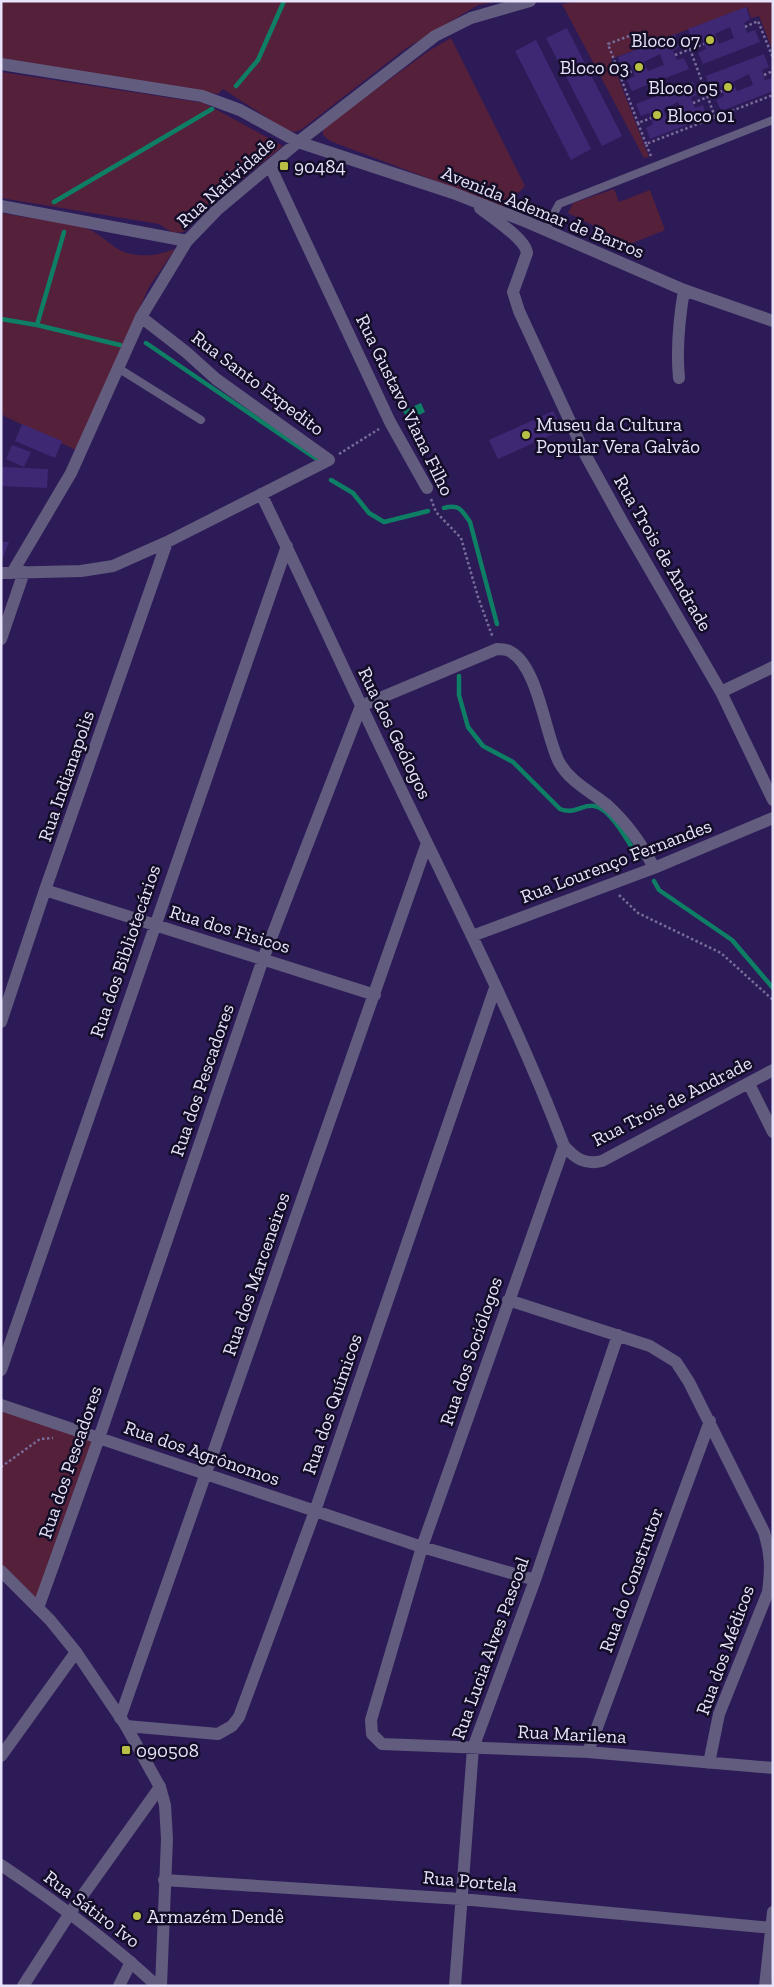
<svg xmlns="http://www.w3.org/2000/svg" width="774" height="1987" font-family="'Zilla Slab',serif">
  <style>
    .green { fill: #55203a }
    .water { fill: #0e7e65 }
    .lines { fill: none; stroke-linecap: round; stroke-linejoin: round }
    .stream { stroke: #0e7e65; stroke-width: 4.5 }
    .building { fill: #3e2874; fill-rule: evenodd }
    .path { stroke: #786c99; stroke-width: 2.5; stroke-dasharray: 2.5 2.5; stroke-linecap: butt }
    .service { stroke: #625c7f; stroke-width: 8 }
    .minor { stroke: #625c7f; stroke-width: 12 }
    .tertiary { stroke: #625c7f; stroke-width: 12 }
    .poi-dot { fill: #bac045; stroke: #130d27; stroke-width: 2 }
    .labels { text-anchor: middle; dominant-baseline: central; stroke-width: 5; stroke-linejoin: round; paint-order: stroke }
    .poi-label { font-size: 19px; fill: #e6e3fa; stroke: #130d27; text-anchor: start }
    .street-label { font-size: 19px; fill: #e6e3fa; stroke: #130d27 }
  </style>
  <rect width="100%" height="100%" fill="#2d1b57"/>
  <!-- green -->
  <path class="green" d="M1,1h500l-23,4 -73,44 -103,80 -7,3 -9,-2 -63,-41 -5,5 -217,-36z
    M583,1h190v45l-2,1 -12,-31 -8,2 -4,-11 -136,52 38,98 -5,1 -82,-154z
    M451,38l74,148 -21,21 -174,-66 -7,-6v-4l3,-5 101,-74z
    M1,72l203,31 79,43 -76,61 -23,25 -11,1 -14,-9 -158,-26z
    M614,189l5,13 31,-12 15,40 -35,14 -62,-31 5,-10z
    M1,213c27,5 55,8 81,14 14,3 24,15 36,22 18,10 39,7 57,0l-26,38 -73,163 -72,-34 -3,-5z
    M1,1405l98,33 -61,170 -37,-36z"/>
  <!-- water -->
  <path class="water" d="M421,403l4,9 -17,8 -5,-9z"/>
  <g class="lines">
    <!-- stream -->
    <path class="stream" d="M236,86l22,-26 26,-59
      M54,202l158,-93
      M1,319l36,6 83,20
      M37,325l27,-93
      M146,343l175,119
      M331,480l22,13 16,20 15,9 44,-11
      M444,508c15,-4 17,1 26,14l27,102
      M459,676v19l9,32 15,19 30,16 47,47c15,6 21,-5 34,-3 17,2 36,39 45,53
      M654,881l5,9 73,50 41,48"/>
  </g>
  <!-- building -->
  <path class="building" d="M746,7l4,12 -6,4 3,10 8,-3 5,12 -57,22 -5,-11 8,-4 -4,-11 -9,3 -5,-12zM730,27l4,11 -15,6 -4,-10z
    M567,28l55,108 -20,10 -56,-108z
    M675,34l4,13 -6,4 4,9 7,-2 5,11 -57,22 -5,-11 8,-4 -4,-11 -9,4 -4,-12zM660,54l4,11 -16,6 -4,-9z
    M536,40l55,109 -20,11 -56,-109z
    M764,54l5,13 -7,3 3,10 8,-2v13l-52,20 -5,-11 8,-4 -4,-11 -9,4 -5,-13zM749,74l4,11 -16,6 -4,-9z
    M693,82l5,12 -7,4 4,10 8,-3 4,12 -57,22 -4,-11 7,-4 -4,-11 -8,3 -5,-12zM678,102l4,11 -15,6 -4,-10z
    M553,411l9,19 -64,29 -9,-19z
    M22,424l40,17 -7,17 -40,-17z
    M12,445l19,7 -7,15 -18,-8z
    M1,467l47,2 -1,19 -46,-2z
    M1,542h8l-8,20z"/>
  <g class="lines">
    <!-- path -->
    <path class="path" d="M745,27l13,-6 15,37
      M629,36l-21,8 30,79
      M690,49l25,68
      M675,55l29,-11
      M764,75l9,-4
      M620,76l13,-5
      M693,103l29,-12
      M646,144l-8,-21 13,-5
      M651,156l-5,-12 127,-49
      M339,454l40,-25
      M431,499l5,13 25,26 17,59 15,41
      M619,895l19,18 83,40 52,47
      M1,1467l39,-28 13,-1"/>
    <!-- service -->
    <path class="service" d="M545,230l14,-26 214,-84
      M118,368l83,52"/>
    <!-- minor -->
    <path class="minor" d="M1,64l201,32 38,14 58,32 155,51 74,29 157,68 89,31
      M270,166l120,256 37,66
      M1,206l186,35
      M480,208c11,9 46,31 47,45l-14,39 6,19 67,145 37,67 98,169 52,108
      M679,378c-3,-30 0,-58 5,-88
      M261,494c47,96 91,194 138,291 57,119 118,238 165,361l-142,401 -51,173 1,14 10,10 206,8 185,16
      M1,573l80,-2 32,-5 54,-24 162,-82 -113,-81 -30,-27 -45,-35
      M12,573l59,-100 70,-156 46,-76 30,-31 81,-68 137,-106 36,-18 59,-17
      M1,639l23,-67
      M721,692l52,-25
      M45,890l330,105
      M472,936l182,-68 119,-50
      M1,1022l44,-132 122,-348
      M749,1084l24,48
      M564,1146c12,13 21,19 38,15l171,-91
      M508,1300l142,46 26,16 13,20 75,150c7,23 7,36 4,60l-49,122 -10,49
      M1,1370l286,-824
      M1,1405l421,142 113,33
      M38,1608l61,-170 164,-479 98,-253 136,-57c5,0 10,0 14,3 27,15 34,82 48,110 11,20 31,29 48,43 20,18 35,39 47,63
      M120,1718l307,-875
      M126,1726l92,8 14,-8 7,-9 76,-206 180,-523
      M588,1752l122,-331
      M1,1756l75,-104
      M164,1880l297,19 312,29
      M23,1986l47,-73 90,-126
      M119,1986l12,-24
      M455,1986l18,-238 62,-168 83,-245
      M765,1986l8,-74"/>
    <!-- tertiary -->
    <path class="tertiary" d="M1,1571l49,49 26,32 50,74 34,61 5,18 2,34 -6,147
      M1,1865c55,37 108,76 156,121"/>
  </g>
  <!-- markers -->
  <g class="poi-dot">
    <circle cx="710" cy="40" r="5"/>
    <circle cx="639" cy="67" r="5"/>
    <circle cx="728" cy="87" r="5"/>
    <circle cx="657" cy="115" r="5"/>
    <rect x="279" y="161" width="10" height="10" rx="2.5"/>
    <circle cx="526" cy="435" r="5"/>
    <rect x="121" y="1745" width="10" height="10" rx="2.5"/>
    <circle cx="137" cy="1916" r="5"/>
  </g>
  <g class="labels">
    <!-- poi labels -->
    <g class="poi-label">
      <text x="700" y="40" text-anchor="end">Bloco 07</text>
      <text x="629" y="67" text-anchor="end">Bloco 03</text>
      <text x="718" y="87" text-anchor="end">Bloco 05</text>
      <text x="667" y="115">Bloco 01</text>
      <text x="294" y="166">90484</text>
      <text x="536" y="424">Museu da Cultura<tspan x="536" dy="22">Popular Vera Galvão</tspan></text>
      <text x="136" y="1750">090508</text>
      <text x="147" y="1916">Armazém Dendê</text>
    </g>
    <!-- street labels -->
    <g class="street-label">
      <text transform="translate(226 182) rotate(-42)">Rua Natividade</text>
      <text transform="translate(543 212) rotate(22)">Avenida Ademar de Barros</text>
      <text transform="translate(258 383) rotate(37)">Rua Santo Expedito</text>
      <text transform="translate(405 405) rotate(64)">Rua Gustavo Viana Filho</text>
      <text transform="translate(663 553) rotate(60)">Rua Trois de Andrade</text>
      <text transform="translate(395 733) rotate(64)">Rua dos Geólogos</text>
      <text transform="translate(66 776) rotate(-71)">Rua Indianapolis</text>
      <text transform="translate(616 861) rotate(-21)">Rua Lourenço Fernandes</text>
      <text transform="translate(230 929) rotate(17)">Rua dos Fisicos</text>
      <text transform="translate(125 951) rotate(-71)">Rua dos Bibliotecários</text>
      <text transform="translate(202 1080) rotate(-71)">Rua dos Pescadores</text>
      <text transform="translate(672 1101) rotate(-27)">Rua Trois de Andrade</text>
      <text transform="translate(256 1274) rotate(-71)">Rua dos Marceneiros</text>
      <text transform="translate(471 1351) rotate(-71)">Rua dos Sociólogos</text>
      <text transform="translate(332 1404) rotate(-71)">Rua dos Químicos</text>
      <text transform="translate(202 1453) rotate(19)">Rua dos Agrônomos</text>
      <text transform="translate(70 1462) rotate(-71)">Rua dos Pescadores</text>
      <text transform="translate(631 1580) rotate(-70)">Rua do Construtor</text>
      <text transform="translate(490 1648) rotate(-70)">Rua Lucia Alves Pascoal</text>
      <text transform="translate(725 1650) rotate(-70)">Rua dos Médicos</text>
      <text transform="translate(572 1734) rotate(3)">Rua Marilena</text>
      <text transform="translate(470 1881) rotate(5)">Rua Portela</text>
      <text transform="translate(92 1909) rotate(37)">Rua Sátiro Ivo</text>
    </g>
  </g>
  <!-- border -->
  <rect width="774" height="1987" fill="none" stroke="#e6e3fa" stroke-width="5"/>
</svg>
